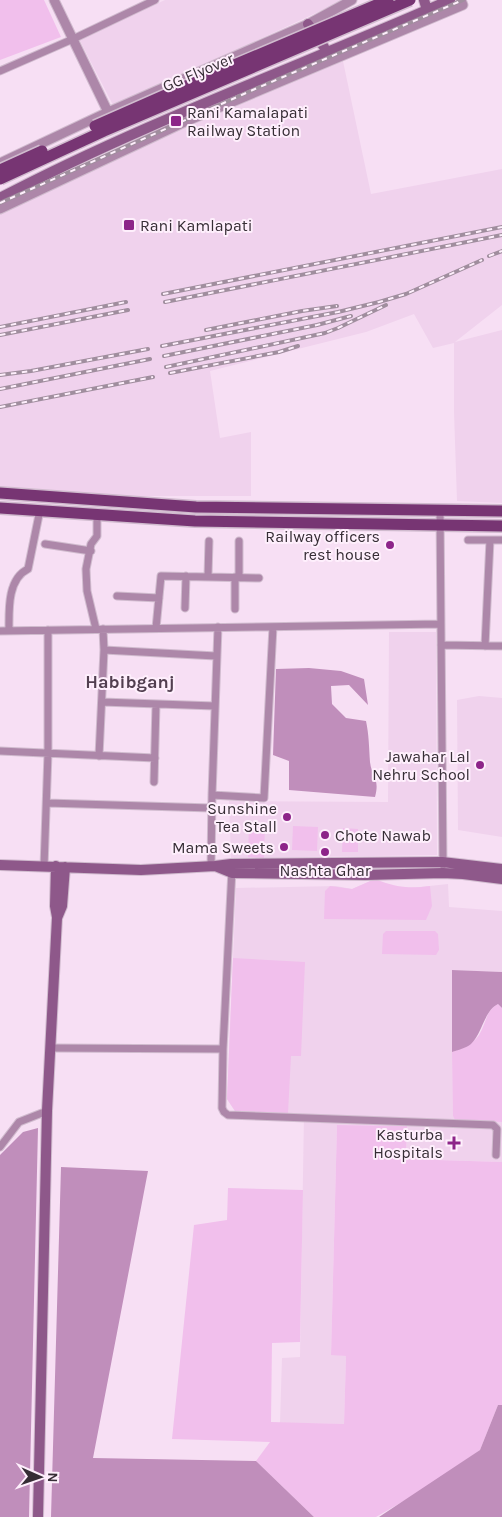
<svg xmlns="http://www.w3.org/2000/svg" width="502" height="1517" font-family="Karla,sans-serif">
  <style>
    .built { fill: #f0d2ed }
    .green { fill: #f1bfec }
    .forest { fill: #c08ebb }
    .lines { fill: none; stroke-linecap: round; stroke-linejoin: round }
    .minor-casing { stroke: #d0bbce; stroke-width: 9 }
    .tertiary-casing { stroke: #d0bbce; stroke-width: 11 }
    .secondary-casing { stroke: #d0bbce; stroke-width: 12 }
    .primary-casing { stroke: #d0bbce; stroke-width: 14 }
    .minor { stroke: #ad87a9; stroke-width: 7 }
    .tertiary { stroke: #ad87a9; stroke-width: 9 }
    .secondary { stroke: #8e588a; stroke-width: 10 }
    .primary { stroke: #773573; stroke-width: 11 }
    .rail-casing { stroke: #a08e9e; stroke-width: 4 }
    .rail { stroke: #feeffc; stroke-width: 2; stroke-dasharray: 5.5; stroke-linecap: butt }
    .primary-bridge-casing { stroke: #d0bbce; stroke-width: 14; stroke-linecap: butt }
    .primary-bridge { stroke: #773573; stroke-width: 11 }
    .poi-dot { fill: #8d2489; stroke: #feeffc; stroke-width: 2 }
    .labels { text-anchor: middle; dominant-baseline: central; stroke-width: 4; stroke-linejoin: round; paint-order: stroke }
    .street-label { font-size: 16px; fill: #362d35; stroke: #feeffc }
    .poi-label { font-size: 16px; fill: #362d35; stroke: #feeffc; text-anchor: end }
    .neighbourhood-label { font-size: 18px; font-weight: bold; fill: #523f50; stroke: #feeffc }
  </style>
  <rect width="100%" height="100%" fill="#f7dff4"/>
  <!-- built -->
  <path class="built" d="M165,0h179l-230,107 -35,-68z
    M340,47l31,147 131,-25v136l-47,37 47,-12v173l-45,-2 -3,-89v-69l-21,5 -19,-34 -48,18 -156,39 10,67 31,-6v64h-122l-129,-10v-280l68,-27z
    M389,632h47l1,223 -206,3 -2,-57 159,1z
    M479,696l23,2v139l-44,-7 -1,-130z
    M375,879l18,7 18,2 37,-4 1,23 53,4v61l-50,-2 1,146 3,4 46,2v40l-96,-3 1,-33 -70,-1 -6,229 15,2 -2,68 -64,-1 2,-65 18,-1 4,-243 -69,-3 -8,-12 9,-211 100,-2 16,3z"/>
  <!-- green -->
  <path class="green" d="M0,0h44l17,37 -61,23z
    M249,824h16l-1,34 -16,-1z
    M293,826l25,1 -1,24 -25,-1z
    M343,828l15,1v23h-16z
    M375,879c19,8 34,10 55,7l2,20 -6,14 -102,-1 1,-28 5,-5 22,3z
    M386,931h49l3,3 1,16 -3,5 -54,-1 1,-20z
    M233,958l72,4 -4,94h-10l-3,57 -53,-2 -8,-12z
    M498,1004l4,4v114l-47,-2 -2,-4 -1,-64c11,-4 20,-7 27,-17 7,-11 7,-25 19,-31z
    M337,1125l70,1 -1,33 96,3v243h-4l-18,45 -59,41 -45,26h-62l-58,-56 14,-19 -98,-3 22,-214 33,-5 1,-32 75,2 -3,152 -28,1 -1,79 73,2 2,-68 -15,-1z"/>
  <!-- forest -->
  <path class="forest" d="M309,668l32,3 23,8 4,26 -19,-20 -18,1 1,18 14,14 20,3c3,14 3,26 4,41 2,16 10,16 5,35l-86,-7v-29l-16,-6 3,-86z
    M452,970l50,2v36l-4,-4c-14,7 -15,28 -27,40 -5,4 -13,6 -19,8z
    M38,1128l-9,389h-29v-362l23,-23z
    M61,1167l87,4 -55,287 163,3 58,56h-263z
    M498,1405h4v112h-123l101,-67z"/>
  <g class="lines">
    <defs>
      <path id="minor" d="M0,71l73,-32 82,-39
        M440,511l3,354
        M468,540h34
        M45,544l46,7
        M208,576l1,-35
        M239,577v-36
        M117,596l42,2
        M185,608l1,-32
        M235,609v-32
        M156,628l5,-52 98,2
        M96,629l-9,-38 -1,-22 5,-25 6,-8v-22
        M0,631l441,-7
        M9,631c0,-20 -2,-52 19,-62l12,-59
        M441,645l61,1
        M485,646l5,-106
        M104,650l112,6
        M102,702l113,4
        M0,751l155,7
        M99,756l5,-106 -1,-21
        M154,782l2,-78
        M212,795l52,3 9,-171
        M47,803l164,5
        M211,866l1,-71 6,-168
        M44,867l4,-114v-123
        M232,869l-9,180 -1,59 2,4 4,3 265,10 4,4 -1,26
        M50,1048l173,1
        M0,1147l19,-25 28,-11"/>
      <path id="tertiary" d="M54,0l54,112
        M0,163l108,-51 200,-88 44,-24
        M0,209l187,-88 276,-116 -2,-5"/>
      <path id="secondary" d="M424,0l3,10
        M308,24l16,23
        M0,198c145,-76 300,-132 450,-198
        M0,865l141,5 74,-4 16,-2 211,-2 60,7
        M56,866l-1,40 2,11
        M215,866l17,7 133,2 78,-2 20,1 39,5
        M38,1517l9,-406 10,-193 5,-12 3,-39"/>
      <path id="primary" d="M0,493l196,14 306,4
        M0,508l195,13 307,5"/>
    </defs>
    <!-- minor casing -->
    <use href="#minor" class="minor-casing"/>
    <!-- tertiary casing -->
    <use href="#tertiary" class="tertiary-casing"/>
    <!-- secondary casing -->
    <use href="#secondary" class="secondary-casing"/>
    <!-- primary casing -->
    <use href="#primary" class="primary-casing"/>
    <!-- minor -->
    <use href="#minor" class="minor"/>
    <!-- tertiary -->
    <use href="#tertiary" class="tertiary"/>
    <!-- secondary -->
    <use href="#secondary" class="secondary"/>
    <!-- primary -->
    <use href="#primary" class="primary"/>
    <defs>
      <path id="rail" d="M0,203l255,-114 208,-89
        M489,256l13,-5
        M163,294l339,-67
        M165,302l337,-67
        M0,327l126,-25
        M206,330l96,-19 35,-5
        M0,335l128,-25
        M162,346l176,-34 41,-10 27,-8 76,-34
        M164,356l153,-31 34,-9
        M166,367l159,-34 13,-5 48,-23
        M170,373l109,-21 19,-6
        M0,375l31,-4 117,-22
        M0,389l150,-30
        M0,407l153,-30"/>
    </defs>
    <!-- rail casing -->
    <use href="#rail" class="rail-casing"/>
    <!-- rail -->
    <use href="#rail" class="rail"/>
    <defs>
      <path id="primary-bridge" d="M95,126l125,-55 168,-71
        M0,170l42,-19
        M0,179l104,-48 306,-131"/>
    </defs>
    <!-- primary-bridge casing -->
    <use href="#primary-bridge" class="primary-bridge-casing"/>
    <!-- primary-bridge -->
    <use href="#primary-bridge" class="primary-bridge"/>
  </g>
  <!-- markers -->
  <g class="poi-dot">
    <rect x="170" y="115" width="12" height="12" rx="2.5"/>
    <rect x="123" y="219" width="12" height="12" rx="2.5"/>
    <circle cx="390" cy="545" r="5"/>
    <circle cx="480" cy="765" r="5"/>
    <circle cx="287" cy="817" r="5"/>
    <circle cx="325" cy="835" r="5"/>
    <circle cx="284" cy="847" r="5"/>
    <circle cx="325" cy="852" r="5"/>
    <path d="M451.5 1135.5h5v5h5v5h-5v5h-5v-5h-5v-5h5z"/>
  </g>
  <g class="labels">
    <!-- street labels -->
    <g class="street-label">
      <text transform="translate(198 72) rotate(-23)">GG Flyover</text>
    </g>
    <!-- poi labels -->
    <g class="poi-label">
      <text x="187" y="112" text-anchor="start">Rani Kamalapati<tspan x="187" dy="18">Railway Station</tspan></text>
      <text x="140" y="225" text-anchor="start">Rani Kamlapati</text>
      <text x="380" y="536">Railway officers<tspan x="380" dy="18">rest house</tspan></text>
      <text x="470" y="756">Jawahar Lal<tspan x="470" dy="18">Nehru School</tspan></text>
      <text x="277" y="808">Sunshine<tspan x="277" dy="18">Tea Stall</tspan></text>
      <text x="335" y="835" text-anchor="start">Chote Nawab</text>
      <text x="274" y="847">Mama Sweets</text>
      <text x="325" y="870" text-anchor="middle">Nashta Ghar</text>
      <text x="443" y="1134">Kasturba<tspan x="443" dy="18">Hospitals</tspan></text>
    </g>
    <!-- neighbourhood labels -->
    <g class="neighbourhood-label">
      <text x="130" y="682">Habibganj</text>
    </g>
  </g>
  <!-- north arrow -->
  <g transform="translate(40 1477) rotate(92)" stroke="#feeffc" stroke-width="4" paint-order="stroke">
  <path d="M0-4L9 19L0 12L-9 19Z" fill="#362d35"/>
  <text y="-8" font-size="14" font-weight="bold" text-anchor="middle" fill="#362d35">N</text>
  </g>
</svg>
